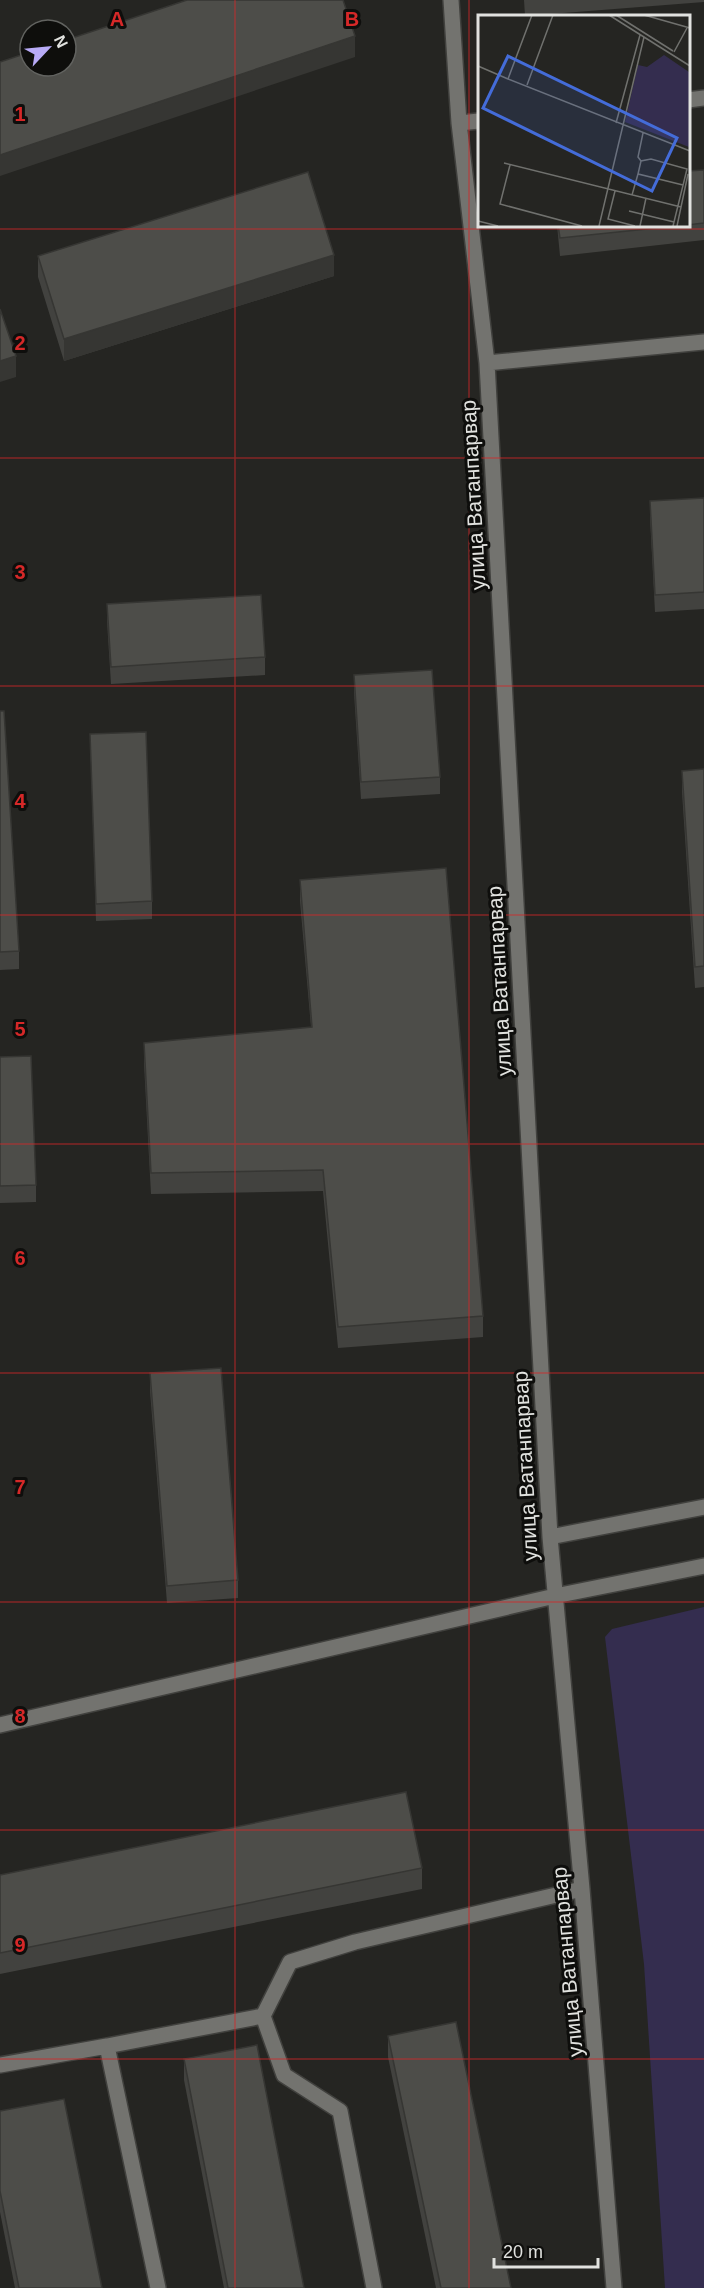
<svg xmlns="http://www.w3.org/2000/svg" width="704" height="2288" font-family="Arial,sans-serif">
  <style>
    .green { fill: #342d4f }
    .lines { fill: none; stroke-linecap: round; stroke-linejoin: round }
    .minor-casing { stroke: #41413e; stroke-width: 18 }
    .minor { stroke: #73736f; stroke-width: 15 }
    .wall { fill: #42423f }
    .shaded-wall { fill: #363633 }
    .building { fill: #4d4d49; stroke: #363633; stroke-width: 1.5 }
    .grid { fill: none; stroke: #d62828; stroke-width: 1.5; stroke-opacity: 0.55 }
    .labels { text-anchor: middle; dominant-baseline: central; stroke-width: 6; stroke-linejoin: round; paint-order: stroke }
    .street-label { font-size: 21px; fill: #e1e2df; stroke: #0e0e0c }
    .inset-road { fill: none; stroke: #70716e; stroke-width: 1.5 }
    .view { fill: #446cd9; fill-opacity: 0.15; stroke: #446cd9; stroke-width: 3 }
    .inset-edge { fill: none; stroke: #e1e2df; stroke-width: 3 }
    .grid-label { font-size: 20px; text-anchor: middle; font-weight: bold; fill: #d62828; stroke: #0e0e0c; stroke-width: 6; stroke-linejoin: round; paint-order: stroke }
  </style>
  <rect width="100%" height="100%" fill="#252522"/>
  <!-- green -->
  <path class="green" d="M704,1607v681h-39l-21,-324 -39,-327 7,-8z"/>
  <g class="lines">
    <defs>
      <path id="minor" d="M451,0l8,123
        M688,100l16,-2
        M479,121l-20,2 28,240 63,1174 32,352 32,399
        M487,363l217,-21
        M550,1537l154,-30
        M0,1725l555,-129 149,-30
        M263,2016l27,-54 65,-20 227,-53
        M107,2046l156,-30 21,59 56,36 34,177
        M0,2065l107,-19 51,242"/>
    </defs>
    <!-- minor casing -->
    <use href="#minor" class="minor-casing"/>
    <!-- minor -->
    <use href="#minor" class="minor"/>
  </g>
  <!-- wall -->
  <path class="wall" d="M524,0h180v2l-179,14z
    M704,170v70l-144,16 -3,-31h130z
    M38,256l296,20 -270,85 -26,-84z
    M704,498v111l-49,3 -5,-94v-17z
    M107,604l158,53v18l-154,9 -4,-63z
    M354,675l86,102v17l-79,5 -7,-106z
    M0,711l19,240v18l-19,1z
    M90,734l62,167v18l-56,2z
    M704,769v218l-9,1 -13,-196v-21z
    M300,880l183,436v21l-145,11 -15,-157 -172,3 -7,-130v-21l167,-16 -11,-126z
    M0,1057l36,128v17l-36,1z
    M150,1373l88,207v18l-71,5 -17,-212z
    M422,1868v21l-422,85v-99z
    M388,2036l123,252h-75l-48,-231z
    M184,2059l120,229h-80l-40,-208z
    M0,2111l102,177h-87l-15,-76z"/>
  <!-- shaded-wall -->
  <path class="shaded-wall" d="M355,36v21l-355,119v-21z
    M334,255v21l-270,85v-22z
    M16,356v21l-16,5v-21z"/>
  <!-- building -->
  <path class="building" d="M187,0h156l12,36 -355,119v-93l30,-10v14h36v-26z
    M704,170v53l-17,2v-54z
    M308,172l26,83 -270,84 -26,-83z
    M558,225h128l-126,13z
    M0,309l16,47 -16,5z
    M704,498v94l-49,3 -5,-94z
    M261,595l4,62 -154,10 -4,-63z
    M432,670l8,107 -79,5 -7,-107z
    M0,711h4l15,240 -19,1z
    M146,732l6,169 -56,3 -6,-170z
    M704,769v197l-9,1 -13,-196z
    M446,868l37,448 -145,11 -15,-157 -172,3 -7,-130 168,-16 -12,-147z
    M31,1056l5,129 -36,1v-129z
    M221,1368l17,212 -71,6 -17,-213z
    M406,1792l16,76 -422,85v-78z
    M456,2022l55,266h-70l-53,-252z
    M257,2045l47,243h-76l-44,-229z
    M64,2099l38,189h-83l-19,-97v-80z"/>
  <!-- grid -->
  <path class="grid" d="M235,0v2288M469,0v2288M0,229h704M0,458h704M0,686h704M0,915h704M0,1144h704M0,1373h704M0,1602h704M0,1830h704M0,2059h704"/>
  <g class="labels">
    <!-- street labels -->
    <g class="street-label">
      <text transform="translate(473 495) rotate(-93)">улица Ватанпарвар</text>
      <text transform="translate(499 981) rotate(-93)">улица Ватанпарвар</text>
      <text transform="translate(525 1466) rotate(-93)">улица Ватанпарвар</text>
      <text transform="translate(567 1962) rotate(-95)">улица Ватанпарвар</text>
    </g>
  </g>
  <!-- overview -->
  <g transform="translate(478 15)">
    <rect width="212" height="212" fill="#252522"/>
    <path d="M186,40l25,17v75l-64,-25 13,-57 9,2z" fill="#342d4f"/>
    <path class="inset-road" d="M54,0l-24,64 182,72M131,0l81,51M138,0l57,36M166,0l46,13M196,37l13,-24M0,51l30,13M49,70l26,-70M138,108l24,-88M163,146l-3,-4 5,-24M26,148l177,44M32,150l-10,39 82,22M160,159l3,-13 10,-2 36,10 -14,57M137,176l-7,28 27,7M154,180l6,-21 45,11M151,196l45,11M0,206l20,5M121,211l45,-189M162,211l6,-28M199,211l11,-52"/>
    <path class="view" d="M30,41l169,82 -25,53 -169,-83z"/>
    <rect width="212" height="212" class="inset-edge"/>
  </g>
  <g class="grid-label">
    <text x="117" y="26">A</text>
    <text x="352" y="26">B</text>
    <text x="20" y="121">1</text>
    <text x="20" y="350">2</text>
    <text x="20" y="579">3</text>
    <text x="20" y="808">4</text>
    <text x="20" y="1036">5</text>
    <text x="20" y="1265">6</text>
    <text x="20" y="1494">7</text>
    <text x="20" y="1723">8</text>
    <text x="20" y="1952">9</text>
  </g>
  <!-- north arrow -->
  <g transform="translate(48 48) rotate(64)"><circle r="28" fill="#0e0e0c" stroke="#626360" stroke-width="1.5"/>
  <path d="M0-4.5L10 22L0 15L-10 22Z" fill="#b8abf7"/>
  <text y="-9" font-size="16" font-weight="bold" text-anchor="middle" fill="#e1e2df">N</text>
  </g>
  <!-- scale -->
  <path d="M494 2258v9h104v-9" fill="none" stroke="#e1e2df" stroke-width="3"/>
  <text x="503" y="2258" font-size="18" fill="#e1e2df" stroke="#0e0e0c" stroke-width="4.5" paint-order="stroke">20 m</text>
</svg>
